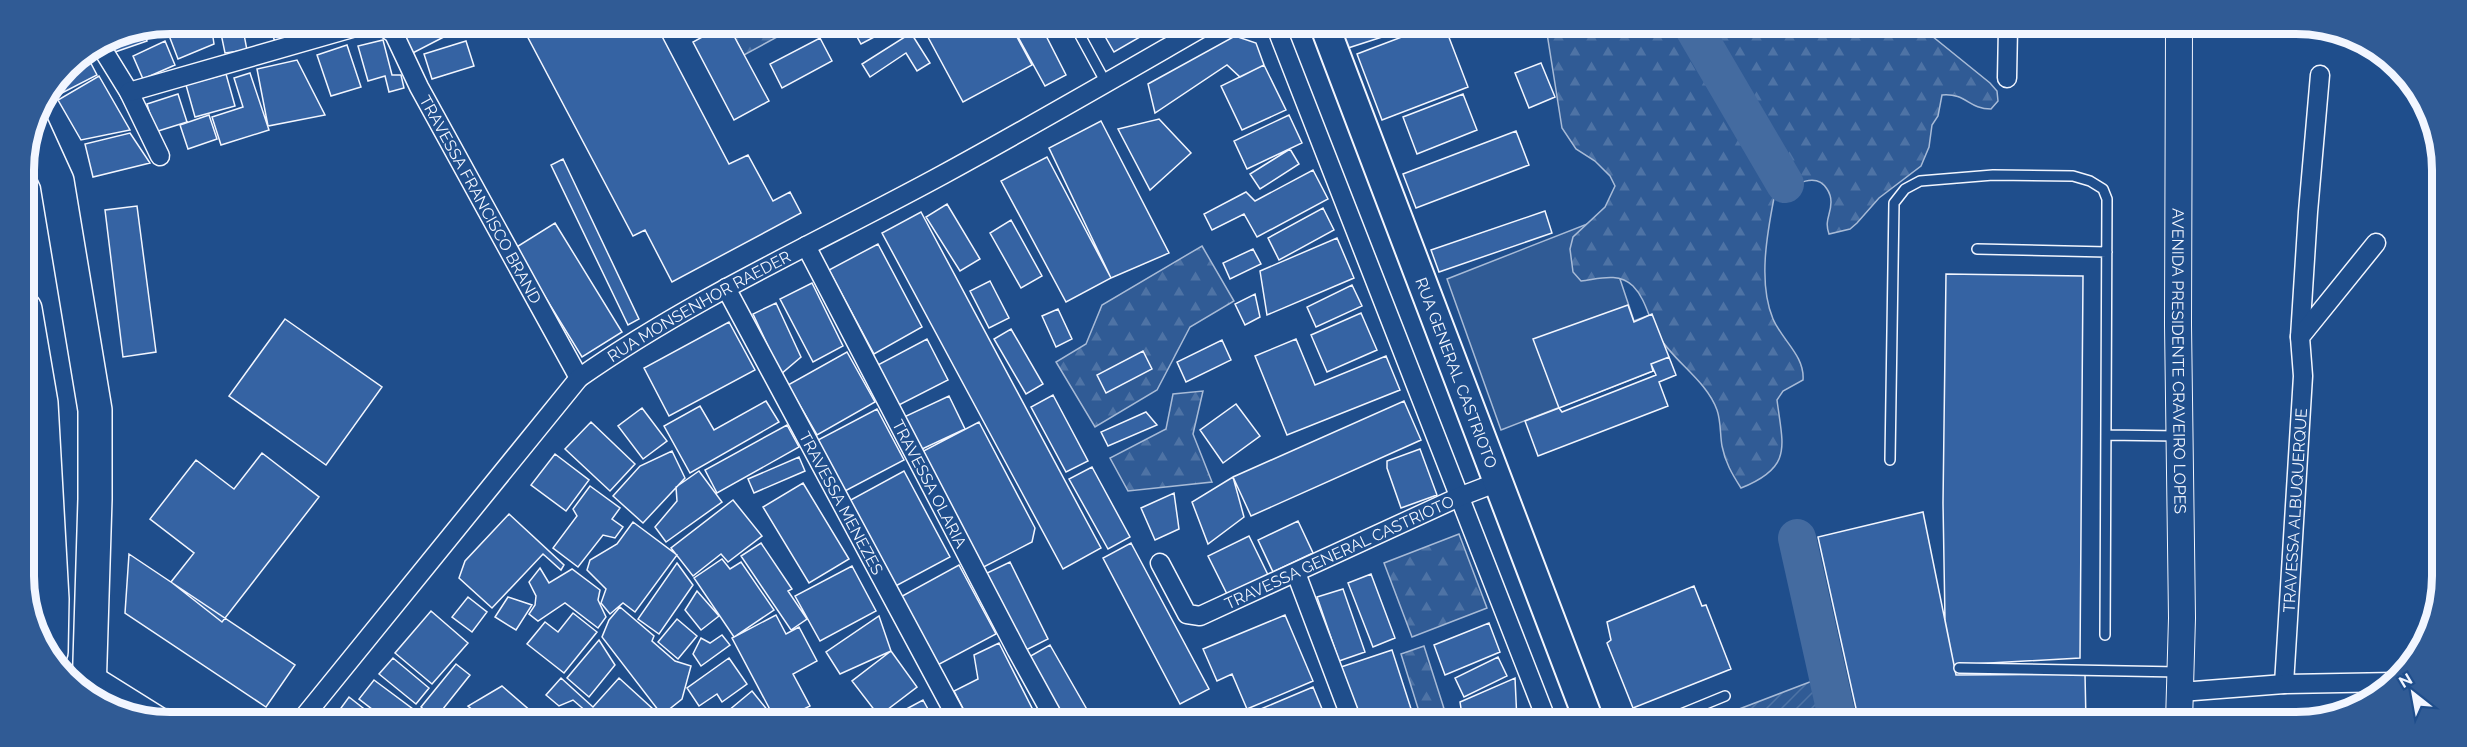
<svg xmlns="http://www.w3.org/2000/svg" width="2467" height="747" font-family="Raleway,sans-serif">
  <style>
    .grass { fill: #305b95; stroke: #a8bbd7; stroke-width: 1.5 }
    .forest { fill: url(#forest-firs); stroke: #a8bbd7; stroke-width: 1.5 }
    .garden { fill: url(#garden-furrows); stroke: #a8bbd7; stroke-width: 1.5 }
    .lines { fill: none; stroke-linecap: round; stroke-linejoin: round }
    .river { stroke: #446ba0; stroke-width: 38 }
    .building { fill: #3563a3; stroke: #f2f6ff; stroke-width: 1.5 }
    .lane-casing { stroke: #f2f6ff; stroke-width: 12 }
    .street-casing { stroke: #f2f6ff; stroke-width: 21 }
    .secondary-casing { stroke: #f2f6ff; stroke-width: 28 }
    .primary-casing { stroke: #f2f6ff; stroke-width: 32 }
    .highway-casing { stroke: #f2f6ff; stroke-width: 36 }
    .lane { stroke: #1f4e8c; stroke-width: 9 }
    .street { stroke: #1f4e8c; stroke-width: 18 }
    .secondary { stroke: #1f4e8c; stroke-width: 26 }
    .primary { stroke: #1f4e8c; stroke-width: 28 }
    .highway { stroke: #1f4e8c; stroke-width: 33 }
    .labels { text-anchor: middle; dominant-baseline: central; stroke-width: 4.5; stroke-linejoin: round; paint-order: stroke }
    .street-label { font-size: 16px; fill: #f2f6ff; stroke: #1f4e8c }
    .rim { fill: none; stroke: #f2f6ff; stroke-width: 8 }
  </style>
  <defs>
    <pattern id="forest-firs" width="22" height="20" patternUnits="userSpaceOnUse" patternTransform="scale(1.5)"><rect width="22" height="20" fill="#305b95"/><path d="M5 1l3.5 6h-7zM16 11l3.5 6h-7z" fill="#4e73a5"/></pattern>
    <pattern id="garden-furrows" width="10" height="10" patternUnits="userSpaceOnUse" patternTransform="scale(1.5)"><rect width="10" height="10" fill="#305b95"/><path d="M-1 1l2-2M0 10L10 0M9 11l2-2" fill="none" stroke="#4e73a5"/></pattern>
  </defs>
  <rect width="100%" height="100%" fill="#1f4e8c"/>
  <!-- grass -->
  <path class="grass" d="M1600,219l34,102 18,-7 -1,50 2,7 -152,59 -54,-151z"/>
  <!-- forest -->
  <path class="forest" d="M728,25h71l-55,30z
    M1546,27l376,1 68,55 7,8 1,10 -7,8c-23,0 -24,-16 -49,-14l-4,21 -6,9 -3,22 -8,19 -42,32 -22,25 -7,6 -21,5c-5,-14 2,-19 2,-32 0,-4 -2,-10 -4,-13 -13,-21 -39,1 -53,9 -7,36 -16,85 -1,121 9,21 32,37 30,61l-20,11 -6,9c6,47 16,67 -36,88 -9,-14 -16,-26 -19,-42 -2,-11 -1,-25 -5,-36 -11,-30 -43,-48 -59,-75 -9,-15 -12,-36 -25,-49 -15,-14 -34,-7 -52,-5l-8,-9 -3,-23 3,-12 32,-30 10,-21 -5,-10 -15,-15 -19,-12 -14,-21z
    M1202,246l32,55 -44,26 -33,63 -62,37 -39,-65 30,-18 16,-39z
    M1203,391l-10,43 19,48 -84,9 -18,-33 56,-29 7,-35z
    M1459,534l28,74 -75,29 -28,-74z
    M1424,646l24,75h-26l-21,-67z"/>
  <!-- garden -->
  <path class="garden" d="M1828,675l10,47 -174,-1 43,-17 6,15z"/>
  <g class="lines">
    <!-- river -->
    <path class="river" d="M1693,27l92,157
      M1797,538l41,184"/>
  </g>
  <!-- building -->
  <path class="building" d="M170,24h41l3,20 -36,15 -13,-34z
    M219,24h23l5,26 -22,3z
    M269,24h22l3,11 -19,7z
    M391,24l76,1 -60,31z
    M537,25h119l73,139 19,-9 25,46 17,-9 11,21 -129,69 -27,-52 -12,6 -108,-204z
    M724,25h4l41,76 -35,19 -41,-78z
    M851,26h44l-34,18z
    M922,26h89l21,39 -69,37z
    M1012,26h29l25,49 -21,11z
    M1099,26h60l-45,26z
    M1337,27h76l-68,22z
    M1428,27h17l23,60 -86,33 -25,-66z
    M144,29l3,12 -32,11 -5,-14z
    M911,33l19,30 -13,8 -11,-18 -36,24 -8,-13z
    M1235,36l21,7 8,22 -24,12 -13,-12 -72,48 -7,-29z
    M820,38l12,23 -50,27 -12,-24z
    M383,40l9,35h9l3,13 -15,4 -4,-16 -17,5 -10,-35z
    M165,41l10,24 -32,14 -10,-23z
    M466,41l8,25 -42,13 -8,-25z
    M347,45l14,42 -30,9 -14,-41z
    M86,54l11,21 -37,19 -5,-9 12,-18z
    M297,60l28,55 -57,11 -11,-57z
    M1541,63l14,34 -26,11 -14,-35z
    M1264,65l22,45 -44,20 -21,-44z
    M250,73l19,57 -48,15 -9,-28 31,-10 -9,-29z
    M226,74l9,32 -40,11 -9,-32z
    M99,76l31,54 -49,10 -23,-40z
    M178,94l9,28 -32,10 -8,-28z
    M1463,94l14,36 -60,24 -14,-37z
    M209,115l8,24 -29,10 -8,-24z
    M1289,115l13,28 -55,26 -13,-28z
    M1159,119l32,34 -41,37 -32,-61z
    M1101,121l68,132 -58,25 -62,-130z
    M1516,131l13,34 -113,43 -13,-34z
    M130,133l20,30 -57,14 -8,-33z
    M1290,149l9,15 -39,25 -10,-15z
    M1047,157l64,121 -45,24 -65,-121z
    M563,159l76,160 -11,6 -77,-160z
    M1313,170l15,29 -71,38 -13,-23 -32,16 -8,-16 42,-22 9,9z
    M947,204l33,55 -20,12 -34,-54z
    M137,206l19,146 -33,5 -18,-147z
    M1323,208l11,22 -55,30 -11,-22z
    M1545,211l7,22 -113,39 -8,-22z
    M921,212l180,336 -38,21 -181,-336z
    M1011,220l31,56 -21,12 -31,-55z
    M555,223l67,109 -40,25 -67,-109z
    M1337,238l17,40 -87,37 -7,-44z
    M878,244l44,83 -48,27 -45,-84z
    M1253,249l8,15 -31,15 -7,-16z
    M1946,274l137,2 -3,382 -126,7 -9,-45 -2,-117z
    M990,281l19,37 -20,10 -19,-37z
    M812,283l31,63 -30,16 -33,-63z
    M1352,285l10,21 -46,21 -9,-20z
    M1255,294l5,23 -15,8 -10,-21z
    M776,303l25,54 -20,17 -28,-60z
    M1628,305l6,17 18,-8 17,43 -18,7 2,7 -94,37 -26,-69z
    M1058,309l14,30 -16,8 -14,-31z
    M1361,313l16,37 -50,22 -16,-37z
    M285,319l97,68 -56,78 -97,-69z
    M729,322l26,48 -86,46 -25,-48z
    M1011,329l32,55 -17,10 -32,-55z
    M927,339l21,41 -53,27 -21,-40z
    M1296,339l19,46 71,-29 14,34 -113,45 -32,-79z
    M1222,340l9,20 -45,22 -9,-20z
    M1143,351l9,18 -46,24 -9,-18z
    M847,352l28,50 -58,33 -29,-50z
    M1669,357l7,18 -17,7 9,24 -130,50 -13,-35 34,-13 3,4 94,-37 -5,-11z
    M1053,395l35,66 -22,11 -35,-65z
    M949,396l16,33 -45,21 -16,-33z
    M766,401l13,21 -89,51 -26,-47 36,-20 14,24z
    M1404,401l17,39 -170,76 -18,-39z
    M1236,404l24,32 -37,27 -23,-33z
    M642,408l25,33 -24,18 -25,-33z
    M877,409l27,51 -59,31 -27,-51z
    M1146,412l11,13 -49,21 -7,-14z
    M591,422l44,42 -25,27 -45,-42z
    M979,422l56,106 -3,14 -60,31 -60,-116z
    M787,425l12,22 -82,46 -12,-23z
    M1420,449l17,46 -36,13 -14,-40v-7z
    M672,451l13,27 -42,45 -30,-27 27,-30z
    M262,453l57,44 -97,125 -51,-40 23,-29 -44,-34 46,-59 38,29z
    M555,454l34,26 -23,31 -35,-26z
    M799,457l6,14 -51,22 -6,-14z
    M1092,467l38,70 -22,12 -39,-70z
    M699,471l23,31 -56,40 -11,-15 22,-26 -1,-14z
    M904,471l46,86 -58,31 -45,-86z
    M1233,477l11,40 -36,27 -16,-42z
    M803,483l46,76 -40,24 -46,-76z
    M590,486l30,22 -8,11 11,8 -8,11 -12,-3 -25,32 -25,-19 24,-32 -4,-7z
    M1174,493l5,36 -24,11 -14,-32z
    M733,500l29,36 -34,26 -7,-8 -28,22 -22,-28z
    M1923,512l33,163 129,-1 1,48h-33v-7l-71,-1v8h-123l-41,-185z
    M509,514l55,51 -3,5 -18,-16 -51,54 -33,-30 6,-17z
    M1298,521l15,32 -40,19 -15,-32z
    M633,522l44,33 -42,57 -12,-9 -13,11 -9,-11 5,-14 -19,-19 3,-10 27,-16z
    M1249,536l20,41 -41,19 -20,-40z
    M761,543l31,46 -4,2 19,28 -16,11 -50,-74z
    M1131,543l78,146 -29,15 -77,-146z
    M129,554l166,111 -29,42 -141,-94z
    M722,559l8,10 11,-7 33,48 -40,27 -40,-59z
    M1010,562l38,77 -24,12 -39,-77z
    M677,563l16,22 -34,49 -21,-15z
    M959,565l37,69 -64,34 -37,-68z
    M852,566l24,45 -56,30 -25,-45z
    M540,568l9,15 23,-14 28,21 -2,10 8,17 -8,11 -33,-25 -27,18 -9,-7 6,-9 1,-9 -7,-14z
    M1371,574l24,64 -22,9 -25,-64z
    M1694,586l8,20 4,-1 25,64 -98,39 -26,-65 4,-3 -4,-18z
    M1343,589l22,63 -26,9 -22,-64z
    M697,591l22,25 -18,14 -16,-20z
    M468,597l19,15 -15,20 -20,-15z
    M508,597l24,8 -16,25 -21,-13z
    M620,607l34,29 -2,5 23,20 16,5 -9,33 -20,16 -60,-78 7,-17z
    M431,611l37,32 -36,41 -37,-31z
    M573,613l24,19 -33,41 -37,-29 18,-22 13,10z
    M776,615l10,19 13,-7 18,34 -24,13 17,32 -26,13h-9l-43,-81z
    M1285,615l28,66 -66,28 -15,-35 -15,7 -14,-32z
    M879,616l12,35 -51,23 -14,-22z
    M677,619l20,17 -19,23 -20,-17z
    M1489,623l11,29 -55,23 -11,-30z
    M722,635l8,10 -29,21 -8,-12 8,-16 9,5z
    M599,640l16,25 -26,32 -22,-19z
    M999,643l36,71 -11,6h-55l-15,-29 24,-12 -4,-24z
    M1050,645l43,75h-30l-36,-62z
    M1392,650l23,71h-56l-18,-54z
    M891,651l26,36 -38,29 -27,-35z
    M1498,657l9,19 -43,21 -9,-19z
    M393,658l36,30 -13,16 -37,-30z
    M729,658l18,26 -25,18 -5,-8 -18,12 -12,-18z
    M456,664l14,11 -35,44 -14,-12z
    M561,678l32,29 26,-29 45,41h-69l-22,-19 -14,6 -13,-11z
    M1515,678l2,43h-54l-3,-19z
    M374,680l51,38v1h-40l-26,-20z
    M502,686l38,33h-57l-15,-13z
    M1313,687l14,34 -75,-1 -3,-6z
    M752,691l17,21 -9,7h-37l5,-8z
    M349,697l28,22h-44z
    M923,700l11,20h-48z
    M682,710l6,9h-15l-2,-2z
    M581,712l9,7h-15z
    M1774,712l4,10h-26z
    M1042,713l4,7h-16z"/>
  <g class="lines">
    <defs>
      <path id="lane" d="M1075,26l31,57
        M1977,249l130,3
        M2106,435l73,1
        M1890,460l4,-257 11,-14 15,-8 73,-6 80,1 17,5 13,8 4,10 -2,436
        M1959,668l220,4
        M1664,721l61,-25"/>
      <g id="street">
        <path id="s1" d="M380,24l14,10 25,53 160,291"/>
        <path d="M1276,27l271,694"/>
        <path d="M100,45l29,47 31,64"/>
        <path d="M2007,78l1,-50"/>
        <path d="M129,92l237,-68"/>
        <path id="s2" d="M806,246l211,405 38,69"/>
        <path id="s3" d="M726,288l232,432"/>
        <path d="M2300,337l8,-125 12,-137"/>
        <path id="s4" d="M1160,563l27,51 13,2 259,-119 39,-15"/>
        <path d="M1296,573l56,148"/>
        <path d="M90,673l72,45"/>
        <path id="s5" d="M2284,684l19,-308 -3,-39 76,-94"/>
        <path d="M2181,692l103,-8 112,-2"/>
        <path id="s6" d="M303,718l276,-340c114,-80 242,-137 365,-204 88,-48 174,-98 261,-148"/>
      </g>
      <g id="secondary">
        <path id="s7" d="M2179,29l-1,296 4,293 -3,104"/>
      </g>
      <g id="primary">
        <path id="s8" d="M1325,27l264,694"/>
      </g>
      <path id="highway" d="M32,126l25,55 38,229v89l-6,194
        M25,309l16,94 11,196 -1,53"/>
    </defs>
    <!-- lane casing -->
    <use href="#lane" class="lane-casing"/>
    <!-- street casing -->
    <use href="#street" class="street-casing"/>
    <!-- secondary casing -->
    <use href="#secondary" class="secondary-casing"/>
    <!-- primary casing -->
    <use href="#primary" class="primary-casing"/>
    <!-- highway casing -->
    <use href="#highway" class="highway-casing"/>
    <!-- lane -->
    <use href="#lane" class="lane"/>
    <!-- street -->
    <use href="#street" class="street"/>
    <!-- secondary -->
    <use href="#secondary" class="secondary"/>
    <!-- primary -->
    <use href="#primary" class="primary"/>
    <!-- highway -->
    <use href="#highway" class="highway"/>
  </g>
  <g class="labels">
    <!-- street labels -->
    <g class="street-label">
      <text stroke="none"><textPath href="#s1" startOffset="204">TRAVESSA FRANCISCO BRAND</textPath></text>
      <text stroke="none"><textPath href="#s6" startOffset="578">RUA MONSENHOR RAEDER</textPath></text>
      <text stroke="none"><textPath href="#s7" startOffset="332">AVENIDA PRESIDENTE CRAVEIRO LOPES</textPath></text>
      <text stroke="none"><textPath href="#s8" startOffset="370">RUA GENERAL CASTRIOTO</textPath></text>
      <text stroke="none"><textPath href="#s2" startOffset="268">TRAVESSA OLARIA</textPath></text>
      <text stroke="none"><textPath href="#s3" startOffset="244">TRAVESSA MENEZES</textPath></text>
      <text stroke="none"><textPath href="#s5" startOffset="174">TRAVESSA ALBUQUERQUE</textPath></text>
      <text stroke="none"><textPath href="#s4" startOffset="224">TRAVESSA GENERAL CASTRIOTO</textPath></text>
    </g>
  </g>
  <!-- crop -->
  <path d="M0 0H2467V747H0ZM170 34H2296A136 136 0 0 1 2432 170V576A136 136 0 0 1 2296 712H170A136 136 0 0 1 34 576V170A136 136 0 0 1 170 34Z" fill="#305b95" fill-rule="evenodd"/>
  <path class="rim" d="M170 34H2296A136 136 0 0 1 2432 170V576A136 136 0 0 1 2296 712H170A136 136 0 0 1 34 576V170A136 136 0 0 1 170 34Z"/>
  <!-- north arrow -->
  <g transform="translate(2413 693) rotate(329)" stroke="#1f4e8c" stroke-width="4.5" paint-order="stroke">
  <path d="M0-4.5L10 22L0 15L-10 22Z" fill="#f2f6ff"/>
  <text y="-9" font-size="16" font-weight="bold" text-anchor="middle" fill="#f2f6ff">N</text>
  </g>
</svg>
